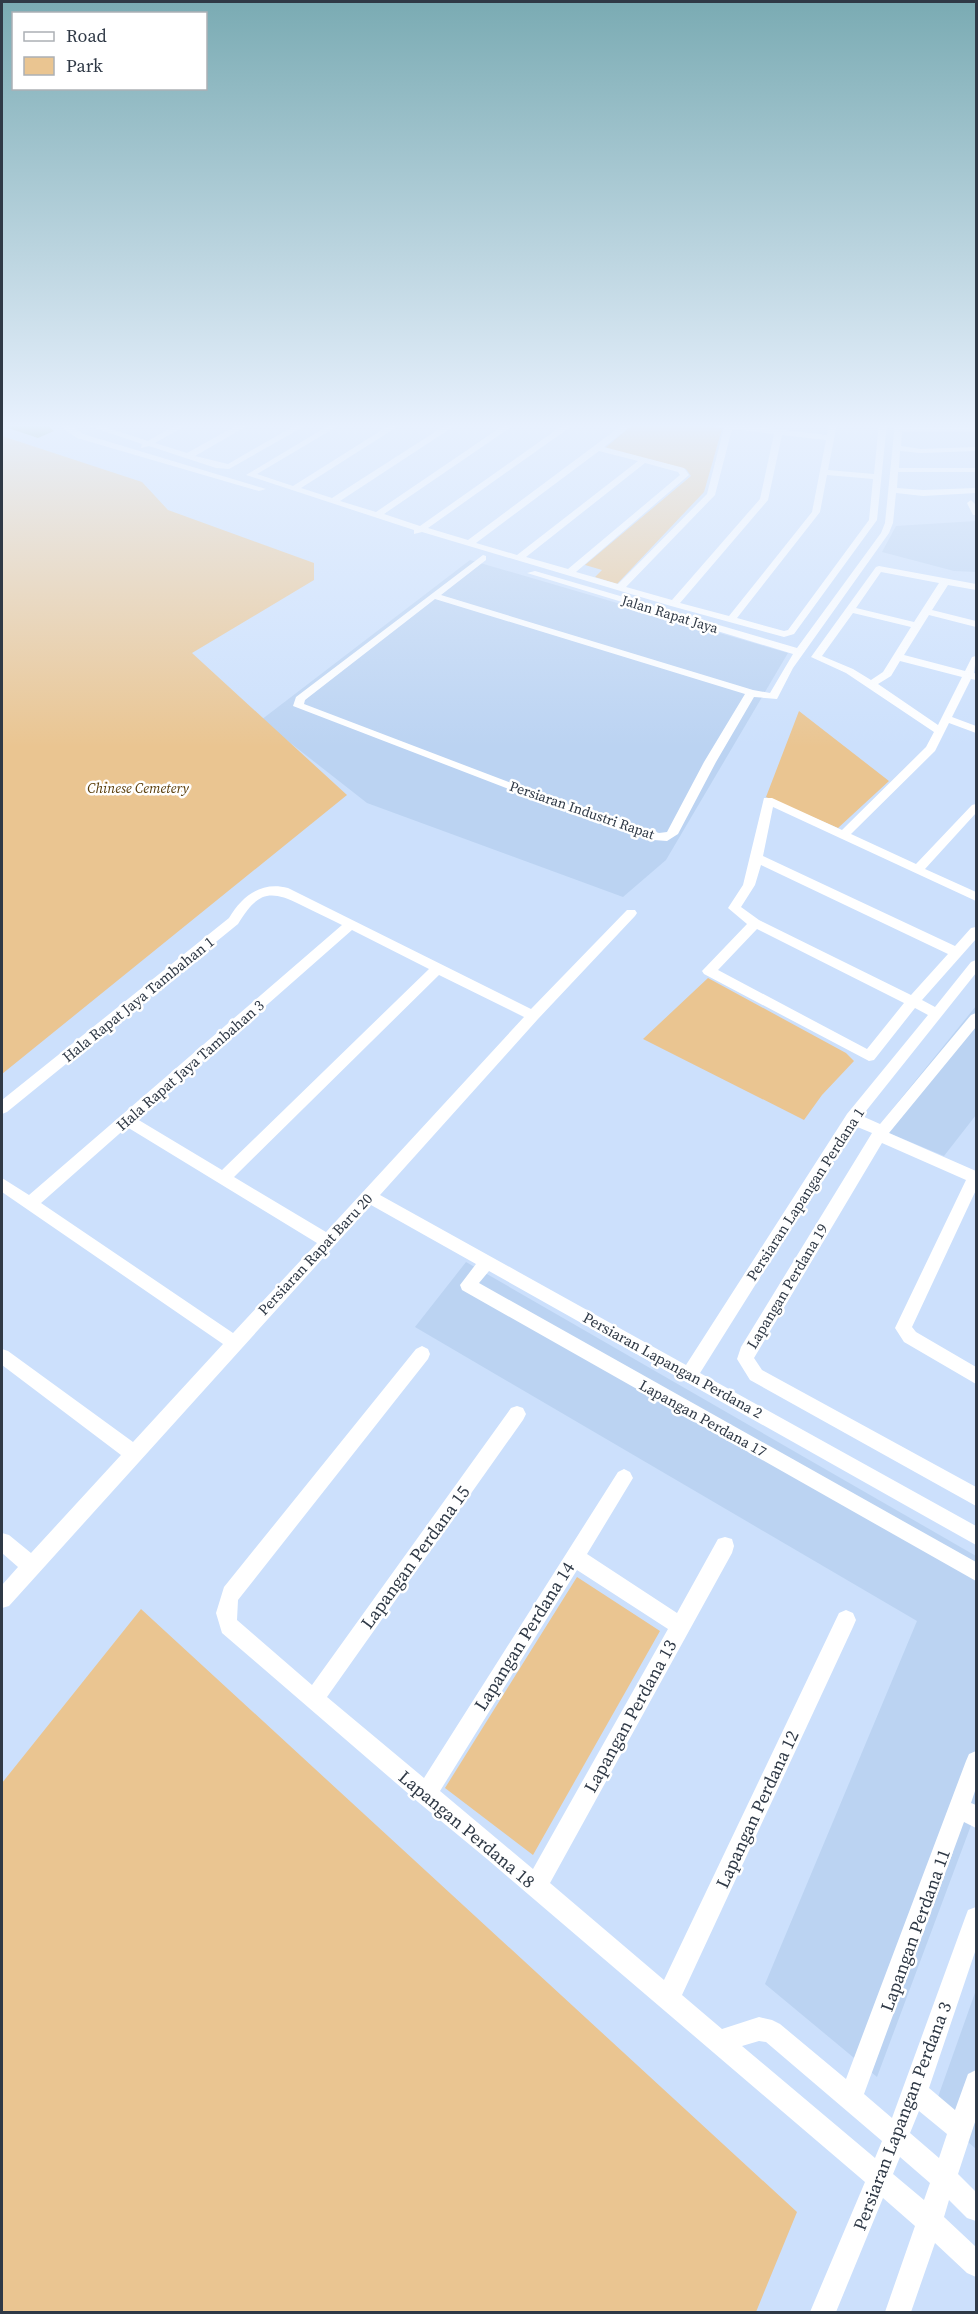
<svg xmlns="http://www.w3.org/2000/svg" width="978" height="2314" font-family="'Source Serif 4',serif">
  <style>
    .built { fill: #bbd3f2 }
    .green { fill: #eac591 }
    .water { fill: #759e63 }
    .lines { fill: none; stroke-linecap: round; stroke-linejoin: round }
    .minor { fill: #fff; fill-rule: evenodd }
    .labels { text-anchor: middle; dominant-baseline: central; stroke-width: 5; stroke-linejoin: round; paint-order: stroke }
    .far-street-label { font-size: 14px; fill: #2f3946; stroke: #fff }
    .far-park-label { font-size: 14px; font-style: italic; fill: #573a05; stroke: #fff }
    .street-label { font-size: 15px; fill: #2f3946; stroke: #fff }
    .near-street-label { font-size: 18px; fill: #2f3946; stroke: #fff }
  </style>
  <rect width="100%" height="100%" fill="#cce0fc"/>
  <!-- built -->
  <path class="built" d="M976,521v51l-22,-1 -72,-19 14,-26z
    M470,560l318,93 -122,207 -43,37 -256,-94 -106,-83z
    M976,1006v109l-32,41 -67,-28z
    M466,1262l510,294v256l-99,265 -112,-93 152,-363 -502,-294z
    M976,1990v159l-43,-38z"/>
  <!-- green -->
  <path class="green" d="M635,423h53l34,6 -18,63 -87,92 -22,-7 7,-7 -17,-5 106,-89 -5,-7 -81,-21z
    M2,436l140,46 26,28 146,53v17l-122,73 155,142 -345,279z
    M799,711l90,70 -51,47 -72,-31z
    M708,978l138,75 8,8 -32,34 -18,25 -161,-81z
    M577,1577l83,54 -127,224 -88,-67z
    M141,1609l656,603 -41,100h-754v-529z"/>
  <!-- water -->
  <path class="water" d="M2,423h43l9,8 -16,7 -36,-12z"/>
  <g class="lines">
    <!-- minor -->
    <path class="minor" d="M56,423h10l17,11 183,55 -7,2 -182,-53z
      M80,423h13l55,18 31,-18h11l-35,20 32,10 54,-30h11l-57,33 33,8 71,-41h11l-81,46 -13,-1 -67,-22 -8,2 1,-4z
      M333,423h10l-86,51 36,12 100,-63h10l-102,65 31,10 117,-75h10l-119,78 36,11 131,-89h10l-133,91 36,12 146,-103h10l-148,105 40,12 157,-117h10l-31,24 80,21 5,7 -113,97 42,12 89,-90 17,-66 -29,-5h29l103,12 2,-12h8l-9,47 46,4 5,-51h8l-10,97 -83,114 -10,3 -113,-31 -249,-74 -8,2v-4l-168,-55zM732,429l42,5 -14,65 -88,101 -46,-13 89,-92zM782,435l44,5 -14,72 -83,104 -49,-13 88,-103zM599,451l39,10 -121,94 -41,-12zM645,463l33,9 2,3 -112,94 -42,-12zM827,475l46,4 -4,41 -81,110 -4,1 -47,-13 83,-106z
      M895,423h8l-1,5h74v4h-74l-1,14 20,3 55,-2v4l-55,2 -21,-2 -1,17h77v4h-78l-1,16 26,2 53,-2v5l-53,3 -27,-3 -3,30 -4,10 -96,135 -16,31 -23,-2 -38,65 -38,72 -11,7 -13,-1 -101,-34 -260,-100 3,-9 187,-142 3,1v4l-45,35 312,95 17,3 23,-39 -266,-81 8,-2 262,77 84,-115 4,-10zM435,599l310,95 -41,68 -37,70 -8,1 -98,-31 -257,-98 1,-4z
      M971,500l5,5v10h-3l-6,-12z
      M879,566l97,18v6l-28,-5 -16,25 44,11v6l-47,-12 -25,40 61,16 7,-14 4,-1 -2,17 2,1v6l-5,-1 -19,38 24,9v7l-27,-10 -14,28 -84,83 65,30 56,-59 4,-1v9l-51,56 51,23v9l-203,-94 -10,49 192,90 16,-18 5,-1v12l-54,61 13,7 36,-45 5,-2v13l-114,143 18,8 91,-109 5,-2v14l-87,106 87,38v19l-64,137 4,5 60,35v17l-72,-42 -9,-14 71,-148 -84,-37 -128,215 8,12 214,117v19l-226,-126 -13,-21 4,-12 131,-214 -17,-7 -155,247 276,153v19l-487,-274 -10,12 497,279v19l-514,-291 -2,-5 16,-21 -105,-59 -362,401 -7,2v-23l16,-18 -16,-14v-20l7,2 22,18 90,-98 -119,-90v-16l6,2 125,91 90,-98 -221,-152v-14l27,17 313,-270c-14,-7 -29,-14 -43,-21 -32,-16 -43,-9 -61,20l-231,188 -5,2v-14l227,-182c13,-22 32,-37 59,-30l243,121 96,-99h8l2,3 -2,3 -97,103 -158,176 306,170 161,-251 81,-99 -13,-7 -41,52 -5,1 -165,-87 -2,-3 45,-47 -19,-16 15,-23 21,-87h8l70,32 84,-83 8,-15 -88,-59 -35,-16 65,-90zM881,572l58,11 -25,39 -58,-14zM853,613l58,14 -28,45 -12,8 -18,-11 -31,-13zM900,661l62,16 -24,48 -60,-41 13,-8zM761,865l187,89 -37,41 -152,-75 -18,-13 14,-22zM757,929l147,74 -37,46 -149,-79zM352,930l77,39 -207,201 -85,-51zM439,975l85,42 -198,215 -92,-55zM127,1127l190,116 -84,90 -192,-130z
      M422,1346l6,3 2,5 -2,5 -190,241 -1,20 75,65 199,-277 6,-2 6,2 3,6 -3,6 -196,277 97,81 194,-306 6,-3 6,3 3,6 -46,76 90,59 41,-74 7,-2 7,2 2,7 -2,7 -182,330 114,97 175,-367 7,-3 7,3 3,7 -3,7 -171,368 40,34 37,-12 13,3 8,4 66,55 120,-318 3,-7 7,-3v37l-5,15 5,2v23l-12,-6 -100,272 28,24 73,-200 3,-8 8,-3v42l-47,139 26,22 13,-36 8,-4v49l-18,55 18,18v29l-9,-3 -18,-18 -5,17 32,30v30l-9,-4 -32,-30 -24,69h-26l30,-86 -32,-28 -47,114h-26l55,-130 -378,-323 -69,-57 -196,-169 -6,-20 8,-26 192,-238zM577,1570l91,59 -135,240 -93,-78zM759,2041l7,1 116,99 -7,17 -133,-112zM919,2111l28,23 -8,24 -29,-25zM900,2157l30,26 -6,17 -31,-26z"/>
  </g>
  <!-- sky -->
  <linearGradient id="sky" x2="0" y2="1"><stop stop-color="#7aabb3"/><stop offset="0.57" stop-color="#e8f1fe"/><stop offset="1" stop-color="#e8f1fe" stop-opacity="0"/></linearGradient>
  <rect width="978" height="747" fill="url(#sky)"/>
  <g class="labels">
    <!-- far-street labels -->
    <g class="far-street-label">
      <text transform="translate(670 614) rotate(17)">Jalan Rapat Jaya</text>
      <text transform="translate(582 810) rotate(19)">Persiaran Industri Rapat</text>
    </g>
    <!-- far-park labels -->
    <g class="far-park-label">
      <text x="138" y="788">Chinese Cemetery</text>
    </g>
    <!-- street labels -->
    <g class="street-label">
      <text transform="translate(138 999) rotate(-39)">Hala Rapat Jaya Tambahan 1</text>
      <text transform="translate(190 1065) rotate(-41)">Hala Rapat Jaya Tambahan 3</text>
      <text transform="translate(805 1194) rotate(-57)">Persiaran Lapangan Perdana 1</text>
      <text transform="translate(315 1254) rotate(-47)">Persiaran Rapat Baru 20</text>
      <text transform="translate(787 1286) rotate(-59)">Lapangan Perdana 19</text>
      <text transform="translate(673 1365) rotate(29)">Persiaran Lapangan Perdana 2</text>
      <text transform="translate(703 1418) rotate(29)">Lapangan Perdana 17</text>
    </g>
    <!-- near-street labels -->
    <g class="near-street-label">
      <text transform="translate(415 1557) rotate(-54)">Lapangan Perdana 15</text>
      <text transform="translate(524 1636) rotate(-58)">Lapangan Perdana 14</text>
      <text transform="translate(630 1716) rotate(-61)">Lapangan Perdana 13</text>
      <text transform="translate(757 1809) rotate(-65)">Lapangan Perdana 12</text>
      <text transform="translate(467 1829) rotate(40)">Lapangan Perdana 18</text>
      <text transform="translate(915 1930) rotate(-70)">Lapangan Perdana 11</text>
      <text transform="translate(902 2116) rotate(-69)">Persiaran Lapangan Perdana 3</text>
    </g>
  </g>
  <!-- border -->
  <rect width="978" height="2314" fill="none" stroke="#2f3946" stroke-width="6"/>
  <!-- legend -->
  <rect x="12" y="12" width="195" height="78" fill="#ffffff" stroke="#acb0b5" stroke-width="1.5"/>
  <rect x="24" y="32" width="30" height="9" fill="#ffffff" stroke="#acb0b5" stroke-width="1.5"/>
  <text x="66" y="42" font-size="18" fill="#2f3946">Road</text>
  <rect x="24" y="57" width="30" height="18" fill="#eac591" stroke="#acb0b5" stroke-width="1.5"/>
  <text x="66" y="72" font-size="18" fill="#2f3946">Park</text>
</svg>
